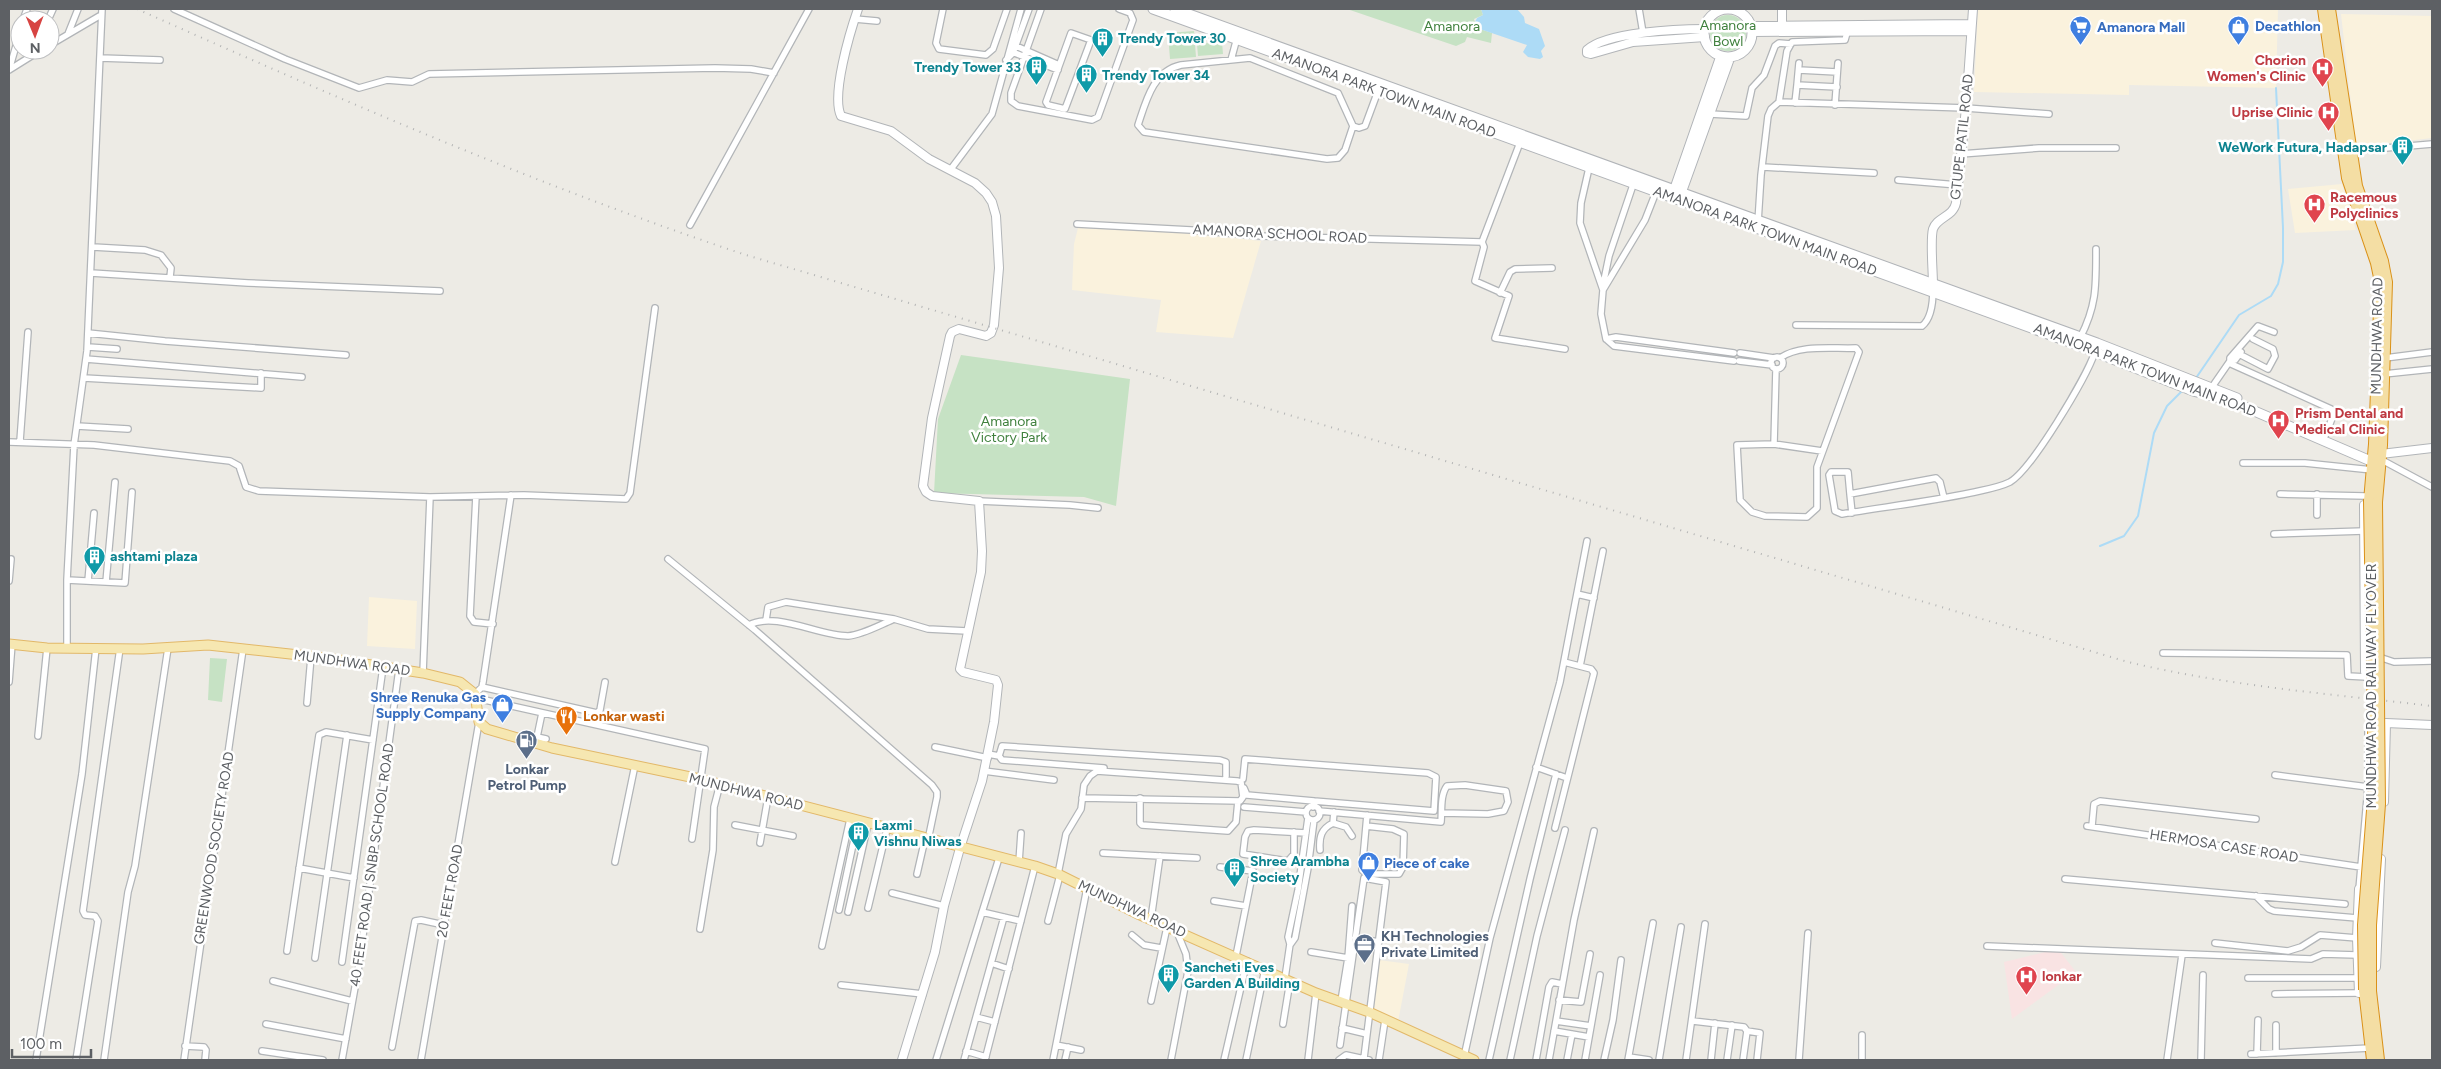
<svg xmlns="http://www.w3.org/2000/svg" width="2441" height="1069" font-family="Figtree,sans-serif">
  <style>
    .commercial { fill: #faf2dd }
    .medical { fill: #f9e3e3 }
    .green { fill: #c6e2c4 }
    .water { fill: #addbf6 }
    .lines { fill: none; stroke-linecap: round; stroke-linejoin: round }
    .stream { stroke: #addbf6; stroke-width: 2 }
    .minor-casing { stroke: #b2b5b8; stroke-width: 8 }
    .tertiary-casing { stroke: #b2b5b8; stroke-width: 10 }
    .secondary-casing { stroke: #b1b4b8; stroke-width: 11 }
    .primary-casing { stroke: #e2b869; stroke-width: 11 }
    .trunk-casing { stroke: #da9118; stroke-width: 12 }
    .minor { stroke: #fff; stroke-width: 5.5 }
    .tertiary { stroke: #fff; stroke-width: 8 }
    .secondary { stroke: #fff; stroke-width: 9 }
    .primary { stroke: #f6e7b1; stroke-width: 9 }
    .trunk { stroke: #f4dea4; stroke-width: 10 }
    .rail { stroke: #b3b4b4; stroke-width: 2; stroke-dasharray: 1 6; stroke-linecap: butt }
    .trunk-bridge-casing { stroke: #da9118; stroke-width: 12; stroke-linecap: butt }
    .trunk-bridge { stroke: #f4dea4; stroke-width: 10 }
    .labels { text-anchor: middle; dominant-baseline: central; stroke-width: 5; stroke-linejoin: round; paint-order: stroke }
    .park-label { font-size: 14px; fill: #40813e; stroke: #fff }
    .shop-label { font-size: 14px; font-weight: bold; fill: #366cbe; stroke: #fff; text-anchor: start }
    .culture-label { font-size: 14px; font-weight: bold; fill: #0d838f; stroke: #fff; text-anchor: start }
    .health-label { font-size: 14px; font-weight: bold; fill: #be3a42; stroke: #fff; text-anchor: start }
    .street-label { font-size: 14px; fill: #5d6064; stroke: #fff }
    .food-label { font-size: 14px; font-weight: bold; fill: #c56008; stroke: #fff; text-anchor: start }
    .service-label { font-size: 14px; font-weight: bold; fill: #4e5e75; stroke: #fff }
  </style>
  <rect width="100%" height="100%" fill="#edebe5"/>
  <!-- commercial -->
  <path class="commercial" d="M1978,9h300l-2,79 -147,-3v10l-155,-3z
    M2341,14l91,2v122l-76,9z
    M2342,184l14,46 -61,3 -7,-44z
    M1078,228l106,5 77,8 -28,97 -77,-6 5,-32 -89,-10 2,-46z
    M369,597l48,4 -2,48 -48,-3z
    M1379,960l30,4 -11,58 -28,-12z"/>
  <!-- medical -->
  <path class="medical" d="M2058,949l18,23 -64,47 -8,-57z"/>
  <!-- green -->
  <path class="green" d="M1347,9h134l2,6 -9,4 3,9 15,5 -1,10 -24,-6 -2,5 -9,4z
    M1710 33a18 18 0 1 1 36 0a18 18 0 1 1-36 0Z
    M1194,31l2,26 -26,2 -2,-26z
    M1222,42l1,12 -25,2 -1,-12z
    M961,355l169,24 -14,127 -32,-9 -150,-4 4,-74z
    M210,658l17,1 -5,43 -14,-2z"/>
  <!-- water -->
  <path class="water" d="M1481,9h36l7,8 1,6 14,6 6,17 -4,5 2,6 -3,2 -12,-2 -5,-5 4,-7 -50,-17 -2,-6 2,-4 6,-3z"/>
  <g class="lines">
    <!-- stream -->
    <path class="stream" d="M2196,378l43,-63 32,-19 7,-12 5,-22v-34l-7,-140
      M2100,546l24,-10 14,-20 16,-83 13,-27 16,-16"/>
    <defs>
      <path id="minor" d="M174,9l111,50 74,29 28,-8 25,2 17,-8 286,-6 36,1 23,4
        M943,9l-7,34 3,6 47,6 7,-6 14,-40
        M1041,9l-30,84v8l7,5 74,14 6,-3 35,-97 -3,-7 -11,-4
        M1639,9l4,24
        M855,19l22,2
        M23,20l4,-11
        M48,20l5,-11
        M1071,33l20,7 -26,69 -17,-4 -2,-3z
        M68,34l10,-25
        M50,45l51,-30
        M1016,46l43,19
        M1012,52l46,18
        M100,58l60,2
        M1250,58l88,35 15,33 -8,24 -7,8 -11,1 -183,-27 -6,-7c8,-24 15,-54 43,-60z
        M1006,60l7,-7 16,-44
        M1231,60l6,-22
        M9,70l11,-38
        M9,70l32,-20
        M1799,70l38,2
        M1797,85l2,-22
        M1779,102l8,-51 5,-9 53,-2 3,-11
        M1795,103l2,-18 40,2
        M1835,105l3,-42
        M1710,114l36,2 6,-28 12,-13 11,-29 4,-3 12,1
        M1353,126l6,2 6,-2 13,-35
        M1521,140l-39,102 2,5 -9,34 34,15 -14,42 70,11
        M2351,151l81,-7
        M1961,154l78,-6h77
        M1763,167l111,6
        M1589,168l-8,35 -1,20 23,67
        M951,169l41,-55 29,-105
        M1898,180l60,5
        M1656,192l-11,28 -42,70 -2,24 5,25 8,7 120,15
        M1758,222l3,-47 7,-59 3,-7 8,-7 187,6 83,6
        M1077,224l114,6 71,6 220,6
        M690,225l119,-216
        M93,247l52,3 16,5 10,13 -1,9
        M91,273l157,10 192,8
        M1603,285l6,-29 25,-74
        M1500,293l10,-21 5,-3 37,-1
        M1796,325l126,1c9,-7 11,-25 11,-37
        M88,333l77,8 181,14
        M2080,338c17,-33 16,-53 16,-89
        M1606,339l10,-2 118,16
        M88,347l29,2
        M1740,353l34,5
        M2239,354l29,15 7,-13 -2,-7 -20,-10
        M1771 363a6 6 0 1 1 12 0a6 6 0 1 1-12 0Z
        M1780,358c20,-14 52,-9 76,-10l3,4 -42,115v41l-10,9 -42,-1 -13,-4 -12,-12 -3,-55 37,-1 48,7
        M2385,358l47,-6
        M86,359l216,18
        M1739,361l33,4
        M2230,361v-3l28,-32 16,6
        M2229,363l102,46 2,7 -8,20
        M2384,374l48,-5
        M84,378l177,10v-15
        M2212,387l18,-26 5,-1 6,-8
        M77,426l51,3
        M20,441l8,-109
        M9,442l85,3 136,16 9,5 7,21 13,4 171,6 94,-2 102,4 4,-6 25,-185
        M1774,444l2,-75
        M2380,459l52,28
        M2243,463h62l67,7
        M1850,494l-2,-22h-17l-2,3 6,36 7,3c42,-7 85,-12 128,-21 13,-3 28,-5 40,-11 22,-13 76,-104 85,-130
        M2280,494l85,2
        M2317,494v21
        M476,496l-6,120 4,6 19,2
        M979,501l91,4 28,3
        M1852,513l-2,-19 86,-16 4,4 4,16
        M2274,534l90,-3
        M668,559l87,71 177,155 5,7v5l-9,43
        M67,580l58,3 7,-91
        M9,581l2,-22
        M88,581l6,-68
        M106,582l9,-100
        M1577,594l17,4
        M766,620l2,-13 18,-5 108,17 34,10 39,2
        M749,625c26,-14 70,11 99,11 14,-1 32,-11 44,-16
        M67,648v-68l7,-135 13,-94 15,-342
        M2163,653l184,2 1,21 19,1
        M2382,658l12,4 38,-1
        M1580,666l23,-115
        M423,673l7,-176
        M9,682l3,-38
        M482,687l115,26 3,-3 5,-28
        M475,694l7,-7 1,-5 28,-187
        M476,698l229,51 -13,90
        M307,703l4,-46
        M542,713l-5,24 9,2
        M38,736l9,-88
        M935,747l53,11
        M988,754l11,2 3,4 102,8
        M999,756l3,-10 218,14 6,2v14
        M1536,767l31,11
        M984,771l70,9
        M2275,775l93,12
        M1243,779l2,-20 183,14 8,4 -2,34 -120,-10 -1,6
        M1244,788l3,7 67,6
        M1140,798v25l2,2 86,6 8,-9 2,-21
        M1306 813a7 7 0 1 1 14 0a7 7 0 1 1-14 0Z
        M1244,807l62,5
        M1319,811l122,11c1,-11 -1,-27 6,-36l18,-1 41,6 2,11 -4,9 -16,3 -46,-1
        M1333,823l13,4 6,9
        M735,825l58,11
        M1366,826l27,3 11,5 -1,33 -4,7h-33l-4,-4 5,-55
        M2087,826l274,41
        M2092,826l2,-22 6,-3 156,18
        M1555,828l39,-155 -3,-4 -27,-7
        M1294,832v22l-6,7 -45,-7 2,-17 3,-6 6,-1 52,3
        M760,843l8,-46
        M1320,850c-1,-13 1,-21 13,-27l1,-11
        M1103,853l94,5
        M615,862l20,-97
        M1019,862l2,-29
        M1220,867l33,4 -17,85
        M299,868l55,10
        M917,874l8,-35
        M1058,874l8,-40 15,-25 3,-24 6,-9 7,-5 140,10 4,1 2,15 -3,4 -158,-3
        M2065,879l280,25
        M2359,889l9,-102v-60
        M892,893l52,13
        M2256,896l13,13 5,2 83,7
        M1214,901l32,5
        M868,908l19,-79
        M839,910l19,-89
        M848,912l20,-88
        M982,912l39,9
        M1151,919l9,-63
        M1048,921l12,-46
        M700,929l13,-79 1,-43 6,-23
        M1132,935l12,10 17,3
        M1355,938l24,4
        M2215,943l73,8 13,-4 19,-12 37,3
        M1290,945l5,-7 13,-70 6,-48
        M822,946l28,-127
        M1987,946l324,13 12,-5 34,1
        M287,951l32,-216 7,-3 47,8
        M1311,952l37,6
        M315,958l32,-223
        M342,962l41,-295
        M991,963l18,6
        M1285,978l5,-34 -2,-7 10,-47 10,-72
        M2248,978h110
        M273,981l79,20
        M841,985l82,9
        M2275,994l84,-1
        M1559,1000l22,2 9,-48
        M1151,1001l16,-74
        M1341,1001l7,-43 4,-52
        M976,1017l19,5
        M1556,1021l35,5
        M1693,1021l51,6 3,4 -4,29
        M266,1024l80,15
        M1283,1024l7,-43
        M1342,1028l25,6
        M1554,1031l35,6
        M1747,1031l13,2 -3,27
        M1056,1045l25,5
        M1340,1045l24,-167 22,4 -22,176
        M185,1046l19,1 2,3 -1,10
        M392,1047l23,-126 6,-1 23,5
        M262,1051l61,9
        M966,1051l20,6
        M2276,1053v-28
        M2251,1054l119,-6
        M2257,1054l1,-34
        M1464,1057l26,-119 70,-256 27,-141
        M1629,1057l20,3
        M36,1060l46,-286 14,-126
        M76,1060l22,-139 -3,-5 -10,-1 -2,-4 37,-263
        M104,1060l24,-168 7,-26 33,-218
        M184,1060l59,-411
        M342,1060l17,-95 40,-296
        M421,1060l58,-338
        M936,1060l63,-202
        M964,1060l40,-143
        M985,1060l50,-194
        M1053,1060l34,-172
        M1065,1060l3,-13
        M1171,1060l17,-89 -2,-17 -9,-22
        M1224,1060l23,-99
        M1246,1060l19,-91
        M1308,1060l8,-67
        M1339,1060l7,-5 23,5
        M1379,1060l6,-40
        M1489,1060l41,-181 26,-105
        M1510,1060l27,-124 28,-106
        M1536,1060l13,-73 3,-5 10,2
        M1549,1060l25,-140 20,-89
        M1567,1060l5,-26
        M1585,1060l15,-85
        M1604,1060l9,-40 8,-60
        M1628,1060l25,-137
        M1659,1060l22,-133
        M1686,1060l19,-136
        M1711,1060l4,-37
        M1727,1060l5,-35
        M1799,1060l9,-127
        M1862,1060v-25
        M2167,1060l15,-105
        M2201,1060l2,-85"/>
      <path id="tertiary" d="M858,9c-8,23 -27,86 -17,107l50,15 38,28 46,24 11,10 6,9 4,14 3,52 -5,57 -3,8 -5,3 -27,-7 -7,3 -2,4 -18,82 -9,68 3,6 6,4 47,5 3,50 -1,21 -21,97 3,3 33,8 2,5 -4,37 -12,59 -22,67 -16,58 -9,46 -33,108
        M1751,26l221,-2
        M1705,29c-27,0 -99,3 -118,21v3l4,1 42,-12 72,-5
        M1782,31v-22
        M1752,32l219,-1
        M1933,285c0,-14 -3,-45 0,-56 4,-12 20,-12 23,-26l10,-95 7,-99
        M2381,454l51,-6
        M2364,505l1,167 2,5h8
        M2384,802l2,-79 46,2
        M2376,967l5,-108
        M2364,993h-5l-2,-55 2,-49 10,1"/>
      <path id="secondary" d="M1153,9l914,332 126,50 38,10 142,61
        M1175,9l922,334 140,55
        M1704 33a24 24 0 1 1 48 0a24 24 0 1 1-48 0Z
        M1674,191l47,-135
        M1681,193l49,-136"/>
      <path id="primary" d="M9,644l38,4 96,1 65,-4 118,13 97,15 37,9 15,12 4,28 8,7 65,19 148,31 335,87 23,8 82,41 176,78 53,19 105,48"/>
      <path id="trunk" d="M2323,9l24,169 29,85 4,19 -6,162 -5,57
        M2330,9l27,177 26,75 4,21 -5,163 -5,57
        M2364,990l8,70
        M2371,991l8,69"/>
    </defs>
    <!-- minor casing -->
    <use href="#minor" class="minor-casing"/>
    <!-- tertiary casing -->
    <use href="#tertiary" class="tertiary-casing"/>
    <!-- secondary casing -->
    <use href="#secondary" class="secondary-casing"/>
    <!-- primary casing -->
    <use href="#primary" class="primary-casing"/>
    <!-- trunk casing -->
    <use href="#trunk" class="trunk-casing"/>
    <!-- minor -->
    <use href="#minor" class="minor"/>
    <!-- tertiary -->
    <use href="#tertiary" class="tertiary"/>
    <!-- secondary -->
    <use href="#secondary" class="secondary"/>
    <!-- primary -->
    <use href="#primary" class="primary"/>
    <!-- trunk -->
    <use href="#trunk" class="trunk"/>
    <!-- rail -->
    <path class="rail" d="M137,9c200,89 401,177 609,246l1382,407c100,24 203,32 304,44"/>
    <defs>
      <path id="trunk-bridge" d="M2364,990l-1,-65 11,-140 -5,-284
        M2371,991v-66l9,-121 -3,-302"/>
    </defs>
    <!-- trunk-bridge casing -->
    <use href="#trunk-bridge" class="trunk-bridge-casing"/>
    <!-- trunk-bridge -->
    <use href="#trunk-bridge" class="trunk-bridge"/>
  </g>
  <!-- icons -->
  <defs>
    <symbol id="shop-pin" viewBox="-11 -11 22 30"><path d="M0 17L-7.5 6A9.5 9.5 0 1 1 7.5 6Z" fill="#3f7fe0" stroke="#fff"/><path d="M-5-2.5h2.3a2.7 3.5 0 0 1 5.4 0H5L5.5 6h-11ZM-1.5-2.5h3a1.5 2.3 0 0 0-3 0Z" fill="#fff"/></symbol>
    <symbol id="supermarket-pin" viewBox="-11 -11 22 30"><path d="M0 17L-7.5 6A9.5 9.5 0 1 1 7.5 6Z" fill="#3f7fe0" stroke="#fff"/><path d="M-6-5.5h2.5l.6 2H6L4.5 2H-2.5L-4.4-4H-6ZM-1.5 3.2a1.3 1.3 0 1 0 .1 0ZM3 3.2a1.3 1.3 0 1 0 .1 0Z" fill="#fff"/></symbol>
    <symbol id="building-pin" viewBox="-11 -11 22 30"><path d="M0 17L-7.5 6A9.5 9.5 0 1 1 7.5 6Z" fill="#0f9aa8" stroke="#fff"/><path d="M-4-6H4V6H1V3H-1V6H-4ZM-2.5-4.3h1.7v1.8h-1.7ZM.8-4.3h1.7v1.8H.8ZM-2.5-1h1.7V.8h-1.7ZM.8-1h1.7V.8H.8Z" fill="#fff"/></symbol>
    <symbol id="hospital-pin" viewBox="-11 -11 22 30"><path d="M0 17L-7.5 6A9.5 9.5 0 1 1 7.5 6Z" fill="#e0444e" stroke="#fff"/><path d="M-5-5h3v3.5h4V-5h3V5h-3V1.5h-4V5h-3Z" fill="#fff"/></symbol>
    <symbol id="restaurant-pin" viewBox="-11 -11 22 30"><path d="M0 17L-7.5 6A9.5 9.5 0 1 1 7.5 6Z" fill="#e8710a" stroke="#fff"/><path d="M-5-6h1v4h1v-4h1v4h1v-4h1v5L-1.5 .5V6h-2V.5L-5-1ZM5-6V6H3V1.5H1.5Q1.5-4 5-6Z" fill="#fff"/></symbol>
    <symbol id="fuel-pin" viewBox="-11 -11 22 30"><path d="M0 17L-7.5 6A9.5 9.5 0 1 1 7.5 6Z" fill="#5c6f8a" stroke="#fff"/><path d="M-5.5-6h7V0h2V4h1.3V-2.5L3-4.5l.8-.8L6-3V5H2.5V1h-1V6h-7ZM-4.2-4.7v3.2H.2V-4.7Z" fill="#fff"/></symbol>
    <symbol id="office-pin" viewBox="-11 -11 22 30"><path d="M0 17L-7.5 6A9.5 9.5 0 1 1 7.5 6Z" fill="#5c6f8a" stroke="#fff"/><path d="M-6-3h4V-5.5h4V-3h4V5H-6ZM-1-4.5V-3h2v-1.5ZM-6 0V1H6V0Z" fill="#fff"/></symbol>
  </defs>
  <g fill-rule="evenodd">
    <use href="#shop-pin" x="2226" y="14" width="25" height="34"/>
    <use href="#supermarket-pin" x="2068" y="14" width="25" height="34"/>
    <use href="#building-pin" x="1090" y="26" width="25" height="34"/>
    <use href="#building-pin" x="1024" y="54" width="25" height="34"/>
    <use href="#hospital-pin" x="2310" y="56" width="25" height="34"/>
    <use href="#building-pin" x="1074" y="62" width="25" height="34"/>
    <use href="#hospital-pin" x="2316" y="100" width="25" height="34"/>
    <use href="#building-pin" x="2390" y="134" width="25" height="34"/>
    <use href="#hospital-pin" x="2302" y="192" width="25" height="34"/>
    <use href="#hospital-pin" x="2266" y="408" width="25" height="34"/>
    <use href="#building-pin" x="82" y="544" width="25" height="34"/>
    <use href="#shop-pin" x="490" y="692" width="25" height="34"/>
    <use href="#restaurant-pin" x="554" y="704" width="25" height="34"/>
    <use href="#fuel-pin" x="514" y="728" width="25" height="34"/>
    <use href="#building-pin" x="846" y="820" width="25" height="34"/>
    <use href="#shop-pin" x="1356" y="850" width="25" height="34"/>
    <use href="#building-pin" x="1222" y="856" width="25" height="34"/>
    <use href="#office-pin" x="1352" y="932" width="25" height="34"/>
    <use href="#building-pin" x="1156" y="962" width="25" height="34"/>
    <use href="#hospital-pin" x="2014" y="964" width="25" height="34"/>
  </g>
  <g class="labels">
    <!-- park labels -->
    <g class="park-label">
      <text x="1728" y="25">Amanora<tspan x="1728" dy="16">Bowl</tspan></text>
      <text x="1452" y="26">Amanora</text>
      <text x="1009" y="421">Amanora<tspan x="1009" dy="16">Victory Park</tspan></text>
    </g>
    <!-- shop labels -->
    <g class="shop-label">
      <text x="2255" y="26">Decathlon</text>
      <text x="2097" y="27">Amanora Mall</text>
      <text x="486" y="697" text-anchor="end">Shree Renuka Gas<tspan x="486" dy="16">Supply Company</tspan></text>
      <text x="1384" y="863">Piece of cake</text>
    </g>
    <!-- culture labels -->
    <g class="culture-label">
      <text x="1118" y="38">Trendy Tower 30</text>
      <text x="1021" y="67" text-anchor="end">Trendy Tower 33</text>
      <text x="1102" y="75">Trendy Tower 34</text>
      <text x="2387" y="147" text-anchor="end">WeWork Futura, Hadapsar</text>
      <text x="110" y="556">ashtami plaza</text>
      <text x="874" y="825">Laxmi<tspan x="874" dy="16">Vishnu Niwas</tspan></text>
      <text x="1250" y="861">Shree Arambha<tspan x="1250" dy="16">Society</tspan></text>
      <text x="1184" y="967">Sancheti Eves<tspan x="1184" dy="16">Garden A Building</tspan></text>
    </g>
    <!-- health labels -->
    <g class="health-label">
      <text x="2306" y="60" text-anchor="end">Chorion<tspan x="2306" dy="16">Women's Clinic</tspan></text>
      <text x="2313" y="112" text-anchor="end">Uprise Clinic</text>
      <text x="2330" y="197">Racemous<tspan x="2330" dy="16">Polyclinics</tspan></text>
      <text x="2295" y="413">Prism Dental and<tspan x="2295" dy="16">Medical Clinic</tspan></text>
      <text x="2042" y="976">lonkar</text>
    </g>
    <!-- street labels -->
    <g class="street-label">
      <text transform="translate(1384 93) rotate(20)">AMANORA PARK TOWN MAIN ROAD</text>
      <text transform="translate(1962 137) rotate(-84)">GTUPE PATIL ROAD</text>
      <text transform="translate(1765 231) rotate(20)">AMANORA PARK TOWN MAIN ROAD</text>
      <text transform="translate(1280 234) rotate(3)">AMANORA SCHOOL ROAD</text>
      <text transform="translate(2377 336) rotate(-89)">MUNDHWA ROAD</text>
      <text transform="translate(2145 370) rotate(21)">AMANORA PARK TOWN MAIN ROAD</text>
      <text transform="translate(352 663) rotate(8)">MUNDHWA ROAD</text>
      <text transform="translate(2371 686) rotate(-90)">MUNDHWA ROAD RAILWAY FLYOVER</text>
      <text transform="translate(746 792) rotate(14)">MUNDHWA ROAD</text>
      <text transform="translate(2224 846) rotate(9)">HERMOSA CASE ROAD</text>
      <text transform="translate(214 848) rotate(-81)">GREENWOOD SOCIETY ROAD</text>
      <text transform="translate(372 865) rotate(-82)">40 FEET ROAD | SNBP SCHOOL ROAD</text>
      <text transform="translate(450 891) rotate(-80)">20 FEET ROAD</text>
      <text transform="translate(1132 909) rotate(25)">MUNDHWA ROAD</text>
    </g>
    <!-- food labels -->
    <g class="food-label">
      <text x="583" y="716">Lonkar wasti</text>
    </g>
    <!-- service labels -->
    <g class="service-label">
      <text x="527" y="769">Lonkar<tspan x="527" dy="16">Petrol Pump</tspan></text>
      <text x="1381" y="936" text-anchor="start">KH Technologies<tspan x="1381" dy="16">Private Limited</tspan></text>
    </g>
  </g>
  <!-- border -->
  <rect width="2441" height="1069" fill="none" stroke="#5d6064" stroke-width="20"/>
  <!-- north arrow -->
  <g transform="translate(35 35) rotate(179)"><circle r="24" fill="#ffffff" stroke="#bebfc1"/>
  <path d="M0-4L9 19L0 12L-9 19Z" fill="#d74442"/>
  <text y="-8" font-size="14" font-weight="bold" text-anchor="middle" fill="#5d6064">N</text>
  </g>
  <!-- scale -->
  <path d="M12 1049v8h79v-8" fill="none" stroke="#5d6064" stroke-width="2.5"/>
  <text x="20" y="1049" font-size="15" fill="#5d6064" stroke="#ffffff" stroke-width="4" paint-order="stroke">100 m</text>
</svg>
